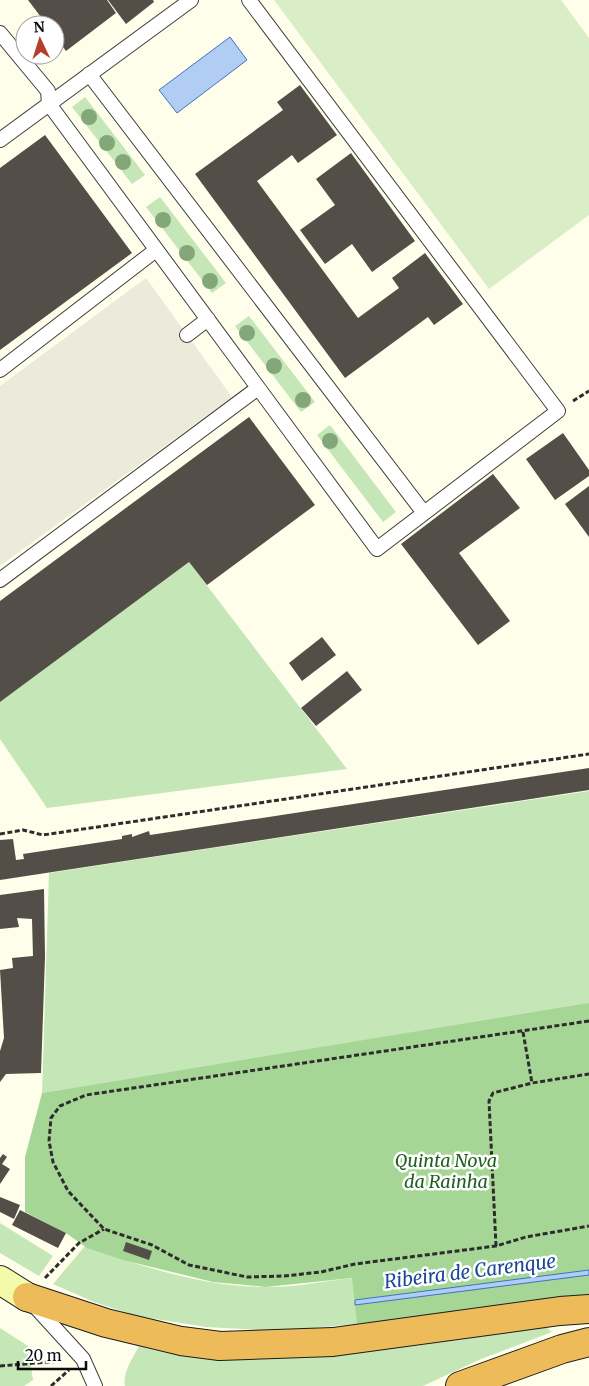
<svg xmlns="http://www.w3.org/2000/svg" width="589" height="1386" font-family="Merriweather,serif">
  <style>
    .green { fill: #c5e6b6 }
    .forest { fill: #a6d696 }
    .pitch { fill: #d9eec7 }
    .plaza { fill: #ecebdb }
    .water { fill: #b1cdf3; stroke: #3c73c6 }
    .building { fill: #534f48 }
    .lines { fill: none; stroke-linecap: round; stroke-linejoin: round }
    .lane-casing { stroke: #3e3e3e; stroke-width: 16 }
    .secondary-casing { stroke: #2d2d2d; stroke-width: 30 }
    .highway-casing { stroke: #1c1c1c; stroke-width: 30 }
    .path { stroke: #2d2d2d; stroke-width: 3; stroke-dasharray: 5 2.5; stroke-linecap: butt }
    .lane { stroke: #fff; stroke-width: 14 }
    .secondary { stroke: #f3fba8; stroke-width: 28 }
    .highway { stroke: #edbb59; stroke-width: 28 }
    .tree { fill: #84a77a }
    .labels { text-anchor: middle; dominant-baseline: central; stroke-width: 5; stroke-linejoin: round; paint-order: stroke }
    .park-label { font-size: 18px; font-style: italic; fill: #205f1f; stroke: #fff }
    .water-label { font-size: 19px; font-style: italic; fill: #1b4796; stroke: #fff }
  </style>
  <rect width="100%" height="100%" fill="#fefeea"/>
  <!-- green -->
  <path class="green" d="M85,97l60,78 -13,9 -60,-77z
    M160,197l66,86 -14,10 -66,-86z
    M249,316l66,86 -14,10 -66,-86z
    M330,425l66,87 -13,10 -66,-87z
    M189,562l158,207 -300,39 -47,-69v-37z
    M589,791v213l-547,89 7,-220z
    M0,1223l53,33 -14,20 -39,-23z
    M85,1246c57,21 120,41 181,41 28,1 58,-6 87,-9l4,46 -78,7 -73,-4 -69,-11 -43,-14 -41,-18z
    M546,1327l6,5 -71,27 -58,27h-298c-3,-13 8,-28 14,-40 51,16 105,14 158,11 84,-5 167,-18 249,-30z
    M0,1328l28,18 5,34 -9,6h-24z"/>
  <!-- forest -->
  <path class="forest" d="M589,1003v292l-232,29 -5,-46 -86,9 -53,-5 -90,-22 -36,-12 -21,-15 -41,-21v-55l17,-64z"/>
  <!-- pitch -->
  <path class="pitch" d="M274,0h287l28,38v177l-100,74z"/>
  <!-- plaza -->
  <path class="plaza" d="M146,278l86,119 -232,169v-180z"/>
  <!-- water -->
  <path class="water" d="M230,37l17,23 -70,53 -18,-23z
    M589,1270v5l-234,30v-5z"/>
  <!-- building -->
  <path class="building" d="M28,0h79l9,13 -50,38 -11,-15v-11h-8z
    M108,0h45l1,2 -28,22z
    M300,85l37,50 -39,28 -6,-8 -35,26 101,137 41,-30 -7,-10 33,-25 38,51 -29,21 -6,-8 -83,61 -150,-204 88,-64 -6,-8z
    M45,135l87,118 -132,97v-182z
    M351,153l64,88 -43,31 -20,-28 -27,20 -25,-34 35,-25 -19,-26z
    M249,417l66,88 -108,80 -18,-23 -189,140v-101z
    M563,433l26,37v6l-34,24 -29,-41z
    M493,474l27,34 -61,45 51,68 -32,24 -77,-101z
    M589,486v51l-24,-33z
    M322,637l14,18 -34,26 -13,-18z
    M347,671l15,19 -46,36 -15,-18z
    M589,768v22l-589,90v-40l13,-1 3,21 8,-1 -1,-5 99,-15v-3l10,-2v3l17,-6 1,4z
    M44,889l1,68 -4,116 -35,1 -6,8v-31l4,-13 -4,-68 13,-2 -1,-10 21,-2 -1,-37 -15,-1 2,9 -19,2v-34z
    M3,1154l4,3 -5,7 8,5 -10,15v-26z
    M0,1197l20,8 -6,14 -14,-7z
    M20,1210l46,23 -8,15 -46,-23z
    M126,1242l26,9 -3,9 -26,-9z"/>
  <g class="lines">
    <defs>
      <path id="lane" d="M0,33l48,58 1,13 328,445 181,-138 -309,-411
        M89,74l335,439
        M0,140l191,-140
        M187,335l21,-16
        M0,370l156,-120
        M0,580l258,-192
        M31,1302l52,57 12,27"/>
      <path id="secondary" d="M0,1280l27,17"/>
      <path id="highway" d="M27,1297l79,26 75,18 39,5 113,-4 227,-31 29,-2
        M460,1386l102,-37 27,-7"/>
    </defs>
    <!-- lane casing -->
    <use href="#lane" class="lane-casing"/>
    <!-- secondary casing -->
    <use href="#secondary" class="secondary-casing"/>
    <!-- highway casing -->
    <use href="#highway" class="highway-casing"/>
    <!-- path -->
    <path class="path" d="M573,401l16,-10
      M0,834l23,-4 20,5 546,-81
      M589,1021l-503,74 -26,11 -9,12 -2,23 4,21 15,29 36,38 48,16 37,20 58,12 37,-1 37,-4 34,-8 141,-18 30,-9 63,-11
      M523,1032l9,51 57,-9
      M496,1246l-7,-145 4,-8 39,-10
      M45,1278l34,-35 25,-14
      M0,1366l60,-5
      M51,1386l18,-16"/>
    <!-- lane -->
    <use href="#lane" class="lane"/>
    <!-- secondary -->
    <use href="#secondary" class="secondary"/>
    <!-- highway -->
    <use href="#highway" class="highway"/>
  </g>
  <!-- trees -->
  <g class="tree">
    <circle cx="89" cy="117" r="8"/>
    <circle cx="107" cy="143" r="8"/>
    <circle cx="123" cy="162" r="8"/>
    <circle cx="163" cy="220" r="8"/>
    <circle cx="187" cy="253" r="8"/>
    <circle cx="210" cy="281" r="8"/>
    <circle cx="247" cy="333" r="8"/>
    <circle cx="274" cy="366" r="8"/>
    <circle cx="303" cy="400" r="8"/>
    <circle cx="330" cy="441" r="8"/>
  </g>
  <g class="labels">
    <!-- park labels -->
    <g class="park-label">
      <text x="446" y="1160">Quinta Nova<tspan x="446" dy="21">da Rainha</tspan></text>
    </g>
    <!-- water labels -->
    <g class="water-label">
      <text transform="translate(470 1271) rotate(-7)">Ribeira de Carenque</text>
    </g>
  </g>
  <!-- north arrow -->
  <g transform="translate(40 40) rotate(356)"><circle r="24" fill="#ffffff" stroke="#9d9d9d"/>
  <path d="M0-4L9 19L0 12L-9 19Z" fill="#b3402b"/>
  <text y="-8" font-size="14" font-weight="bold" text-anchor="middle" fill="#0b0b0b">N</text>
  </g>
  <!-- scale -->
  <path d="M18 1361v8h68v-8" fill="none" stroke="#0b0b0b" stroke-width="2.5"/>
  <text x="25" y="1361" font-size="15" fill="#0b0b0b" stroke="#ffffff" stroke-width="4" paint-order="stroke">20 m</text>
</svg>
